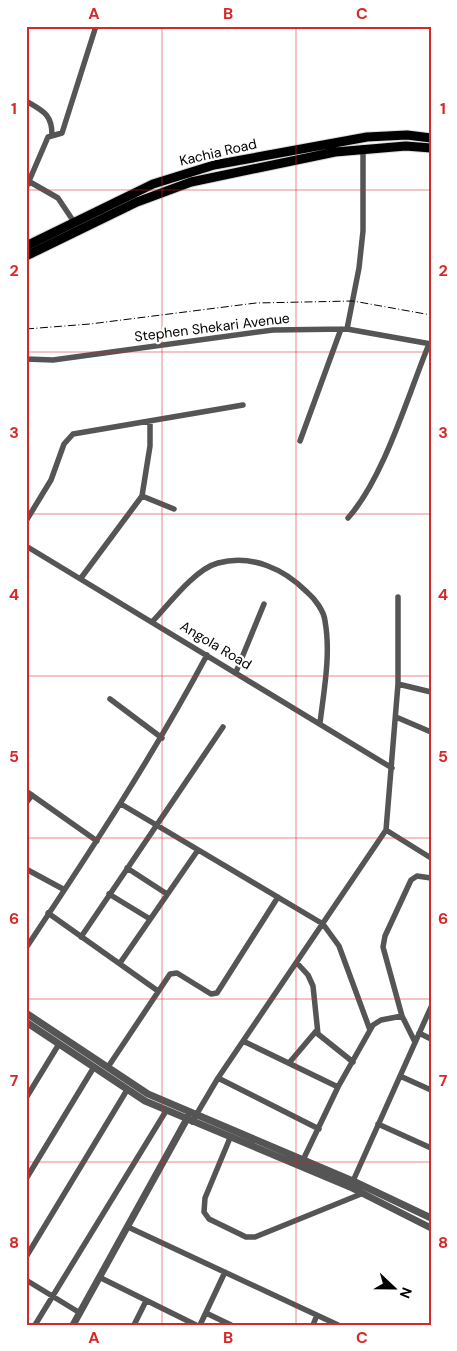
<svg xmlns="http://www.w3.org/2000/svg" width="457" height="1351" font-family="'DM Sans',sans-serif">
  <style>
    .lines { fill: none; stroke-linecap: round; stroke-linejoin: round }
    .primary-casing { stroke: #dbdbdb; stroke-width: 11 }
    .minor { stroke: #555; stroke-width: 5.5 }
    .tertiary { stroke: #555; stroke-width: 7 }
    .primary { stroke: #000; stroke-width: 9 }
    .rail { stroke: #000; stroke-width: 1; stroke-dasharray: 8 2.5 1 2.5; stroke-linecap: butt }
    .grid { fill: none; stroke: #d62828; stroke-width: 1; stroke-opacity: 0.55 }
    .labels { text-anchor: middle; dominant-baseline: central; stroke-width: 4.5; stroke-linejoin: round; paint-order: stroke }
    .street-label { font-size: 14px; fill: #000; stroke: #fff }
    .neatline { fill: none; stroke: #d62828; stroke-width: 2 }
    .grid-label { font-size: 16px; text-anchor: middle; font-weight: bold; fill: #d62828 }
  </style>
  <rect width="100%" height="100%" fill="#fff"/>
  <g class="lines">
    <defs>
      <path id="primary" d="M26,246l127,-62 61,-19 153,-28 40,-2 24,3
        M26,256l111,-54 54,-20 144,-30 71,-6 25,2"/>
    </defs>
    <!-- primary casing -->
    <use href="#primary" class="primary-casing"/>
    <!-- minor -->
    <path class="minor" d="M26,101c17,10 26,13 26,34
      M30,182l28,16 16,24
      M26,188l22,-51 14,-4 34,-107
      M347,329l12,-61 4,-37v-83
      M26,359l27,1 220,-30 74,-1 84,15
      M300,441l41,-112
      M142,496l32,13
      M348,518c36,-40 60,-123 81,-174
      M26,521l25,-41 13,-36 9,-10 170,-29
      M26,546l366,222
      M81,578l61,-82 8,-50v-24
      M153,621c16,-17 42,-52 65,-58 34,-9 66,6 89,29 8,7 17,19 18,29 6,33 -1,69 -5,102
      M236,672l28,-68
      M398,684l33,8
      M110,699l52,39
      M396,717l35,15
      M26,791l71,50
      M26,803l6,-8
      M121,804l202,120 16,22 31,84
      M386,830l45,28
      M127,868l40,26
      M26,869l37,20
      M109,894l41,25
      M48,913l110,78
      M81,937l142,-210
      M26,948c64,-96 127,-192 181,-293
      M120,963l78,-113
      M297,963l11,12 5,11 5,48 35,28
      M419,1033l12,6
      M243,1041l95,46
      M415,1042l-13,-26 -19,-69 2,-11 26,-56 6,-4 14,2
      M289,1063l28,-33
      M108,1067l62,-93 7,-1 34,21 6,-1 61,-96
      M400,1076l31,14
      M218,1078l101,51
      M26,1098l33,-54
      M192,1122l26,-44 168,-248 12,-146v-87
      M378,1124l53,24
      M230,1138l-25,60 -1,14 5,7 37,18h9l106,-43
      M303,1160l35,-73 35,-62 8,-5 21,-4
      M26,1179l68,-112
      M353,1181l78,-174
      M128,1227l210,98
      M26,1257l101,-167
      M101,1278l95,47
      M26,1280l54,33
      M206,1313l25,12
      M35,1325l131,-214
      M134,1325l12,-24
      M200,1325l25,-53
      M313,1325l4,-10"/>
    <!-- tertiary -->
    <path class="tertiary" d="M26,1013l122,81 205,87 78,37
      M26,1022l119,79 205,86 81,41
      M73,1325l115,-208"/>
    <!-- primary -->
    <use href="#primary" class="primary"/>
    <!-- rail -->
    <path class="rail" d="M26,329l64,-5 166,-21 97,-2 78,14"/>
  </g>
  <!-- grid -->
  <path class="grid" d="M162,26v1299M296,26v1299M26,190h405M26,352h405M26,514h405M26,676h405M26,838h405M26,999h405M26,1162h405"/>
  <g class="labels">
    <!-- street labels -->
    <g class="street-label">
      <text transform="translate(218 152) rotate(-13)">Kachia Road</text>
      <text transform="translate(212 327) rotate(-7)">Stephen Shekari Avenue</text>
      <text transform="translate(216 645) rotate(31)">Angola Road</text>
    </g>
  </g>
  <!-- border -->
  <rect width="457" height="1351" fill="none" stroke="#ffffff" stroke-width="55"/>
  <!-- north arrow -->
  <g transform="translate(394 1288) rotate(112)" stroke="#ffffff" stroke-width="4" paint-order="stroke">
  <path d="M0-4L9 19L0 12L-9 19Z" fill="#000000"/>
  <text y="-8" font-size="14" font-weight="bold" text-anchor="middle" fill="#000000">N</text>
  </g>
  <rect x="28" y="28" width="402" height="1296" class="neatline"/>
  <g class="grid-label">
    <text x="94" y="19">A</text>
    <text x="228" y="19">B</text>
    <text x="362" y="19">C</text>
    <text x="14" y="114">1</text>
    <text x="443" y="114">1</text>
    <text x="14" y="276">2</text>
    <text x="443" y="276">2</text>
    <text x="14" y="438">3</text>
    <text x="443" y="438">3</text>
    <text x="14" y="600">4</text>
    <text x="443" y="600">4</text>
    <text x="14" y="762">5</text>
    <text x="443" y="762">5</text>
    <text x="14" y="924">6</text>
    <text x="443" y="924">6</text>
    <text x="14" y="1086">7</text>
    <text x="443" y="1086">7</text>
    <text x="14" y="1248">8</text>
    <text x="443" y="1248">8</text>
    <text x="94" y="1343">A</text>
    <text x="228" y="1343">B</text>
    <text x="362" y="1343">C</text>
  </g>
</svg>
